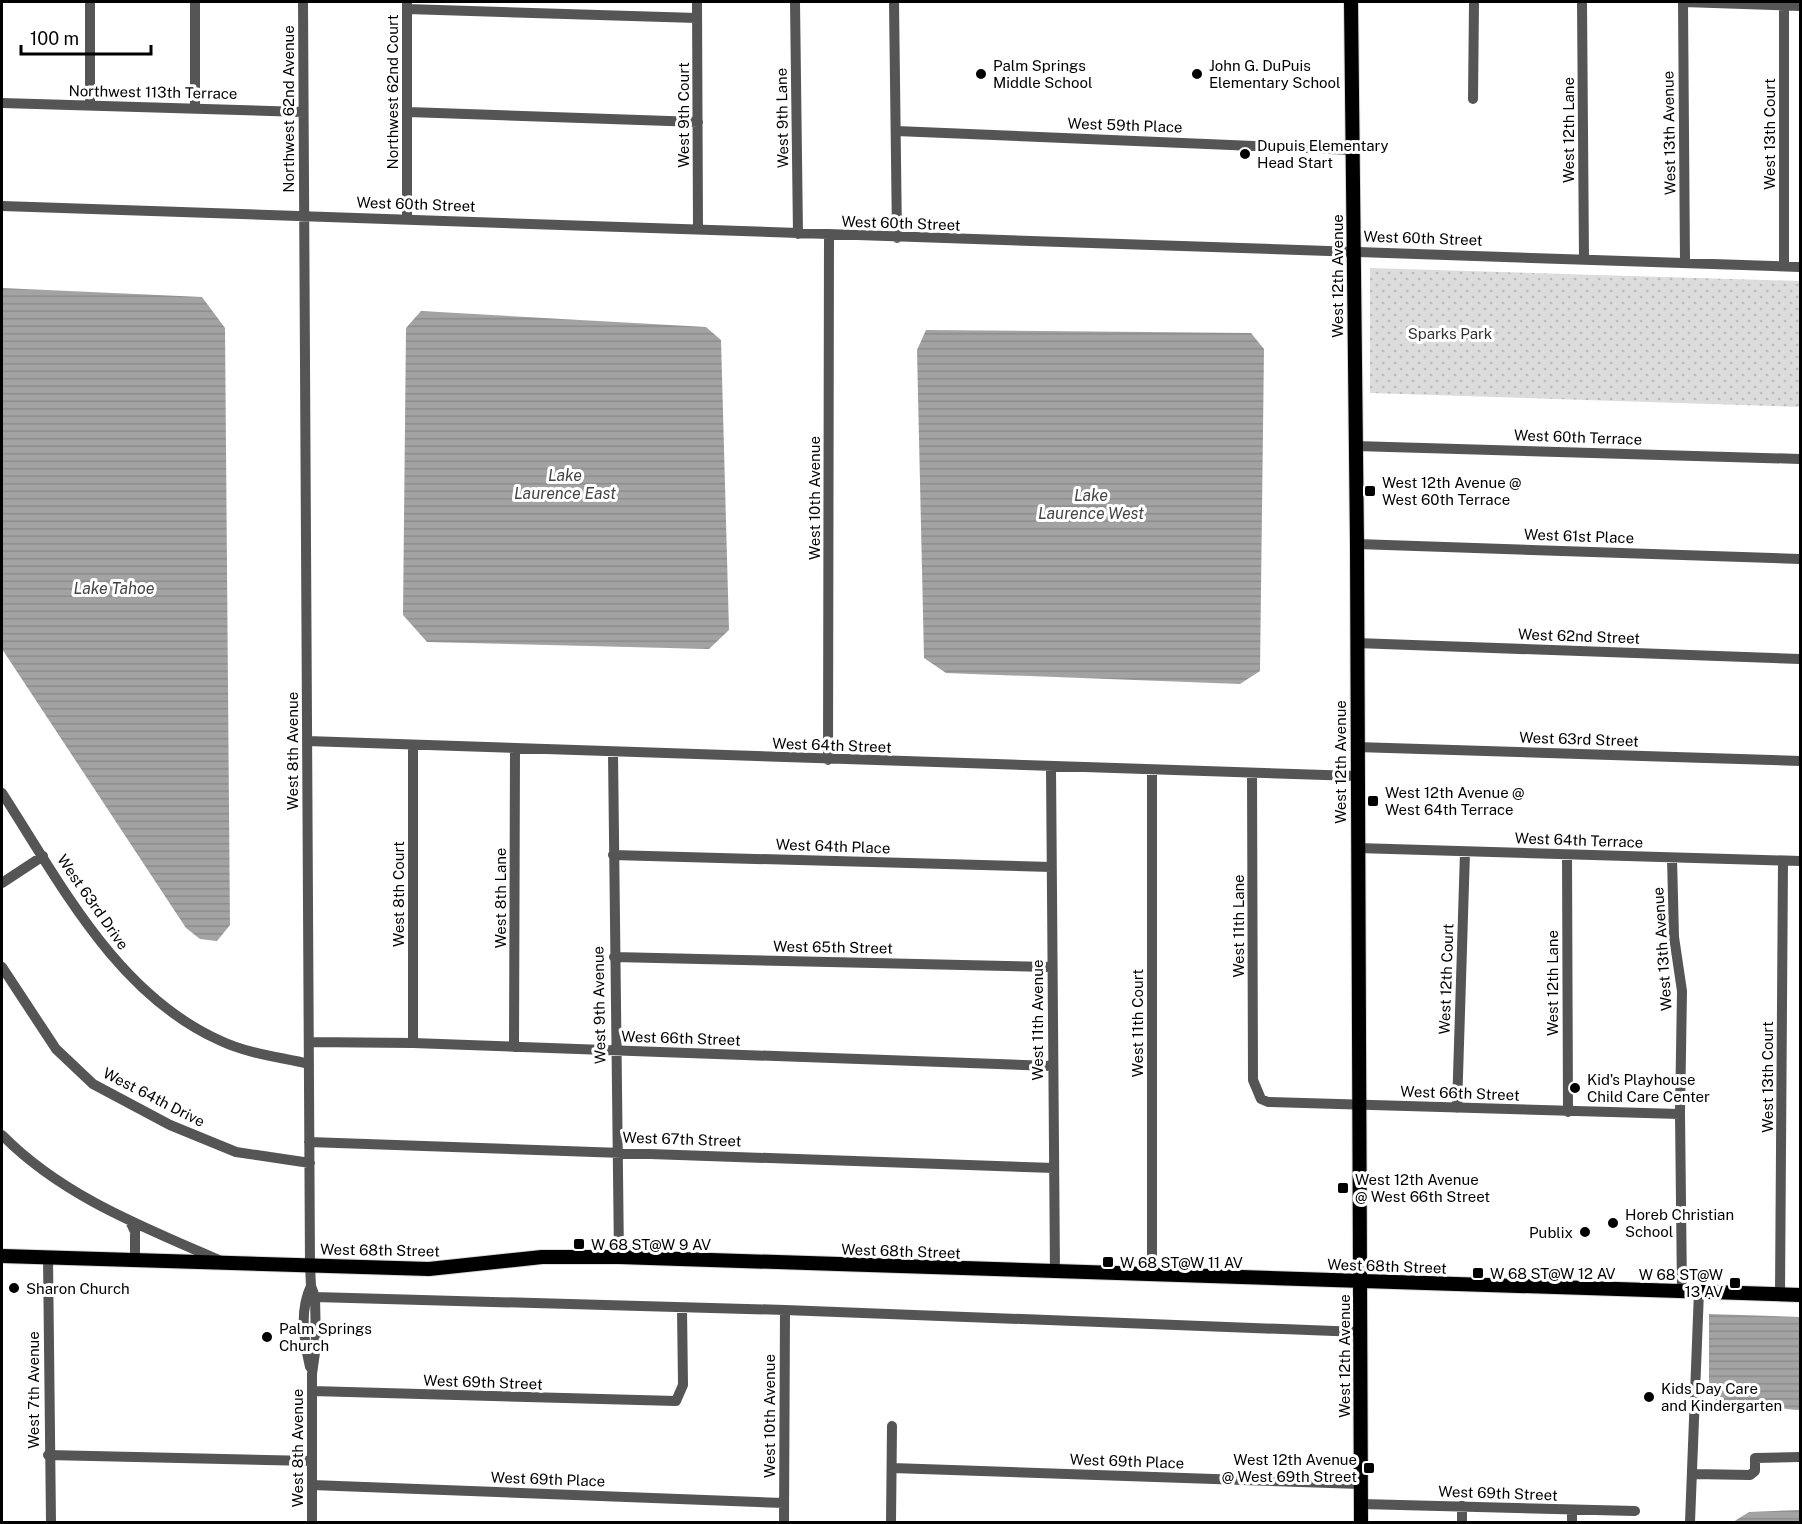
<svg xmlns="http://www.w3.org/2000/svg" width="1802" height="1524" font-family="'Public Sans',sans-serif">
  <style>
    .grass { fill: url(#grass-dots) }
    .water { fill: url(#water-rules) }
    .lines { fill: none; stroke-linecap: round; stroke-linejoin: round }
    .major-casing { stroke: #dbdbdb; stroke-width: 16 }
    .minor { stroke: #555; stroke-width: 10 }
    .major { stroke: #000; stroke-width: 14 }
    .poi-dot { fill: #000; stroke: #fff; stroke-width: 2 }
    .labels { text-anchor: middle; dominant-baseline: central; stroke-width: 6; stroke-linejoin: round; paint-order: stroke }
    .poi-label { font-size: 15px; fill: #000; stroke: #fff; text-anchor: start }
    .street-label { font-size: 15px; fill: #000; stroke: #fff }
    .park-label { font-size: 15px; fill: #333; stroke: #fff }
    .water-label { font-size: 16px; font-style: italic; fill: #444; stroke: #fff }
  </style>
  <defs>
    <pattern id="grass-dots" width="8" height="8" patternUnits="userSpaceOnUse" patternTransform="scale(1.5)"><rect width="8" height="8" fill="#dcdcdc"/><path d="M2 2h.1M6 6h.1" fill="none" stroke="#bbb" stroke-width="1.8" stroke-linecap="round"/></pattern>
    <pattern id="water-rules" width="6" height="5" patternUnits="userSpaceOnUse" patternTransform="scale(1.5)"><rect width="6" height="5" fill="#a3a3a3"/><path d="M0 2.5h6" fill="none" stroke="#8b8b8b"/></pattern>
  </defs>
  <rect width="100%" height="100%" fill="#fff"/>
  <!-- grass -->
  <path class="grass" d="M1370,268l430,13v126l-430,-14z"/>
  <!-- water -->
  <path class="water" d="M2,288l200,9 23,31 5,597 -13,16 -17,-2 -14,-11 -184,-279z
    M421,311l285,16 15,13 8,290 -20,19 -282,-7 -24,-27 3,-287z
    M926,330l325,3 13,16 -4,322 -20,13 -294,-11 -22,-15 -7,-308z
    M1709,1314l91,3v93c-13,0 -23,-3 -37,-5 -6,-1 -12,2 -18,3 -17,3 -31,-5 -36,-21z
    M1800,1510v12h-67l16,-10z"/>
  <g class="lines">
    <defs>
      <path id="major" d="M1351,2l6,542 4,978
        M2,1256l427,13 113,-12h77l1181,38"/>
    </defs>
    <!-- major casing -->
    <use href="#major" class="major-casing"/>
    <!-- minor -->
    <path class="minor" d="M195,2v105
      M303,2l7,1263 1,21 4,11 1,48 -4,29v148
      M407,2v216
      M697,2l1,227
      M795,2l3,232
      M894,2l3,236
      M1582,2l2,257
      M1683,2l2,261
      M1684,2l116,4
      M407,9l290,9
      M1473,99l1,-97
      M2,103l301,9
      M90,106v-104
      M408,112l290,10
      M896,131l457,19
      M2,206l1798,61
      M1784,266v-264
      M1355,446l445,13
      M1357,544l443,15
      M1356,643l444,16
      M307,741l1049,35
      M1356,747l444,14
      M613,753l6,504
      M828,760l1,-525
      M1051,767l4,506
      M1252,773l1,307 8,19 7,3 412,12
      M2,793c59,91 115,202 219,248 28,13 59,16 88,23
      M1357,848l443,13
      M613,855l438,12
      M1567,855l1,257
      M1672,858l2,79 8,54 -2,123 2,177
      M2,883l41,-27
      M614,957l438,10
      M2,967l54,82 37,35 77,41 66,27 74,11
      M309,1042l104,1 639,23
      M413,1043v-298
      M514,1047l1,-298
      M1457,1108l8,-256
      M2,1135c60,61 141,92 219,126
      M309,1142l745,26
      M130,1221l5,11v28
      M48,1257l3,265
      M1152,1276v-506
      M1780,1294l3,-433
      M315,1297l470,13 575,22
      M310,1367c-6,-26 -11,-56 1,-81
      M312,1391l364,10 7,-16 -1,-76
      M48,1455l264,6
      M892,1468l469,16
      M1693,1474l57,1 5,-4v-13l45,-1
      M312,1485l472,18
      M1361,1504l274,7
      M1462,1506v16
      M1572,1510v12
      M784,1522l1,-212
      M891,1522l1,-96
      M1690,1522l9,-231"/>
    <!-- major -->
    <use href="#major" class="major"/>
  </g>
  <!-- markers -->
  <g class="poi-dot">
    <circle cx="981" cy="74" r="6"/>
    <circle cx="1197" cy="74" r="6"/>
    <circle cx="1245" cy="154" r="6"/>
    <rect x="1364" y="485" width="12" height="12" rx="3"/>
    <rect x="1367" y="795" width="12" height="12" rx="3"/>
    <circle cx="1575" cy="1088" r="6"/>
    <rect x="1337" y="1182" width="12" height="12" rx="3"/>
    <circle cx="1613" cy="1223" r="6"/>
    <circle cx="1585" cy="1232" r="6"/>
    <rect x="573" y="1238" width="12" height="12" rx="3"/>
    <rect x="1102" y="1256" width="12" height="12" rx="3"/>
    <rect x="1472" y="1267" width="12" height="12" rx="3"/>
    <rect x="1729" y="1277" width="12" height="12" rx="3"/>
    <circle cx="14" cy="1288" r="6"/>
    <circle cx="267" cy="1337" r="6"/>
    <circle cx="1649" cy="1397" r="6"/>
    <rect x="1363" y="1462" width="12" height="12" rx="3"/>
  </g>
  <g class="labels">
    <!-- poi labels -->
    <g class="poi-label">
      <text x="993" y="65">Palm Springs<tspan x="993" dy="17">Middle School</tspan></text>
      <text x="1209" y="65">John G. DuPuis<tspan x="1209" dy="17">Elementary School</tspan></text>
      <text x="1257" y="145">Dupuis Elementary<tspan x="1257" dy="17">Head Start</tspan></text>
      <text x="1382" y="482">West 12th Avenue @<tspan x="1382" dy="17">West 60th Terrace</tspan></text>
      <text x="1385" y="792">West 12th Avenue @<tspan x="1385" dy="17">West 64th Terrace</tspan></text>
      <text x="1587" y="1079">Kid's Playhouse<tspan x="1587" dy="17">Child Care Center</tspan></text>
      <text x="1355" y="1179">West 12th Avenue<tspan x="1355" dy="17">@ West 66th Street</tspan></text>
      <text x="1625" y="1214">Horeb Christian<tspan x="1625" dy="17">School</tspan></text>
      <text x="1573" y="1232" text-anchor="end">Publix</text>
      <text x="591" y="1244">W 68 ST@W 9 AV</text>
      <text x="1120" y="1262">W 68 ST@W 11 AV</text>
      <text x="1490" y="1273">W 68 ST@W 12 AV</text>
      <text x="1723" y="1274" text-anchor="end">W 68 ST@W<tspan x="1723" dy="17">13 AV</tspan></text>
      <text x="26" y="1288">Sharon Church</text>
      <text x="279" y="1328">Palm Springs<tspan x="279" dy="17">Church</tspan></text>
      <text x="1661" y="1388">Kids Day Care<tspan x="1661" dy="17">and Kindergarten</tspan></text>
      <text x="1357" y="1459" text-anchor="end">West 12th Avenue<tspan x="1357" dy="17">@ West 69th Street</tspan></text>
    </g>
    <!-- street labels -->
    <g class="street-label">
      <text transform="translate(153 92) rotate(1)">Northwest 113th Terrace</text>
      <text transform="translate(392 92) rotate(-90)">Northwest 62nd Court</text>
      <text transform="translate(288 109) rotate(-90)">Northwest 62nd Avenue</text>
      <text transform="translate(683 115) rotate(-90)">West 9th Court</text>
      <text transform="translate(782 118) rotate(-91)">West 9th Lane</text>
      <text transform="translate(1125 125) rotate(2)">West 59th Place</text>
      <text transform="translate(1568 130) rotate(-90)">West 12th Lane</text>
      <text transform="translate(1669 133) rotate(-91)">West 13th Avenue</text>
      <text transform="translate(1769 134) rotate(-90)">West 13th Court</text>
      <text transform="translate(416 204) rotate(2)">West 60th Street</text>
      <text transform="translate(901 223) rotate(2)">West 60th Street</text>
      <text transform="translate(1423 238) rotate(2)">West 60th Street</text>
      <text transform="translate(1337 276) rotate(-90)">West 12th Avenue</text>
      <text transform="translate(1578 437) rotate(2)">West 60th Terrace</text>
      <text transform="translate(814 498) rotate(-90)">West 10th Avenue</text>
      <text transform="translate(1579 536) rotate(2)">West 61st Place</text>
      <text transform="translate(1579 636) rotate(2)">West 62nd Street</text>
      <text transform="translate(1579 739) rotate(2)">West 63rd Street</text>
      <text transform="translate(832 745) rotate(2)">West 64th Street</text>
      <text transform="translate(292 751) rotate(-90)">West 8th Avenue</text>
      <text transform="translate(1340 762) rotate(-90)">West 12th Avenue</text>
      <text transform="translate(1579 840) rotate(2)">West 64th Terrace</text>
      <text transform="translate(833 846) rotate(2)">West 64th Place</text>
      <text transform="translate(398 894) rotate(-90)">West 8th Court</text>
      <text transform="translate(500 898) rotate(-90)">West 8th Lane</text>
      <text transform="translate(93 902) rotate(55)">West 63rd Drive</text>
      <text transform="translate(1238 926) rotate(-90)">West 11th Lane</text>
      <text transform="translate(833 947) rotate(1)">West 65th Street</text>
      <text transform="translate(1662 949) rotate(-94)">West 13th Avenue</text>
      <text transform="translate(1446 979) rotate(-88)">West 12th Court</text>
      <text transform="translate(1552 983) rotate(-90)">West 12th Lane</text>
      <text transform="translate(599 1005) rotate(-91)">West 9th Avenue</text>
      <text transform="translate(1037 1020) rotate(-90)">West 11th Avenue</text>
      <text transform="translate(1137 1023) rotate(-90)">West 11th Court</text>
      <text transform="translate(681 1038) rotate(2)">West 66th Street</text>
      <text transform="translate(1767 1077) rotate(-90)">West 13th Court</text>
      <text transform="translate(1460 1093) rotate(2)">West 66th Street</text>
      <text transform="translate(154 1097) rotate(27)">West 64th Drive</text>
      <text transform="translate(682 1139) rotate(2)">West 67th Street</text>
      <text transform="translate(380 1250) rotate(1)">West 68th Street</text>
      <text transform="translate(901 1251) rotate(2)">West 68th Street</text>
      <text transform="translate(1387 1266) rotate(2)">West 68th Street</text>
      <text transform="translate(1344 1356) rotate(-90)">West 12th Avenue</text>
      <text transform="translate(483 1382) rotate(2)">West 69th Street</text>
      <text transform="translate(33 1390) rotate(-90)">West 7th Avenue</text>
      <text transform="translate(769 1416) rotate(-90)">West 10th Avenue</text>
      <text transform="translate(297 1448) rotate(-90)">West 8th Avenue</text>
      <text transform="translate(1127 1461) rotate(2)">West 69th Place</text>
      <text transform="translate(548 1479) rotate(2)">West 69th Place</text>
      <text transform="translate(1498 1493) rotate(2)">West 69th Street</text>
    </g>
    <!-- park labels -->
    <g class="park-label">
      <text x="1450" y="333">Sparks Park</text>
    </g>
    <!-- water labels -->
    <g class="water-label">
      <text x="565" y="475">Lake<tspan x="565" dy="18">Laurence East</tspan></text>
      <text x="1091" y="495">Lake<tspan x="1091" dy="18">Laurence West</tspan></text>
      <text x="114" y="588">Lake Tahoe</text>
    </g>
  </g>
  <!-- border -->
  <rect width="1802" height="1524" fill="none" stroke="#000000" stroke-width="6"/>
  <!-- scale -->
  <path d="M21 45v9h130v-9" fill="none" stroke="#000000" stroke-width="3"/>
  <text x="30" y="45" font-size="18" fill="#000000" stroke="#ffffff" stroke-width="4.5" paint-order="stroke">100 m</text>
</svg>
